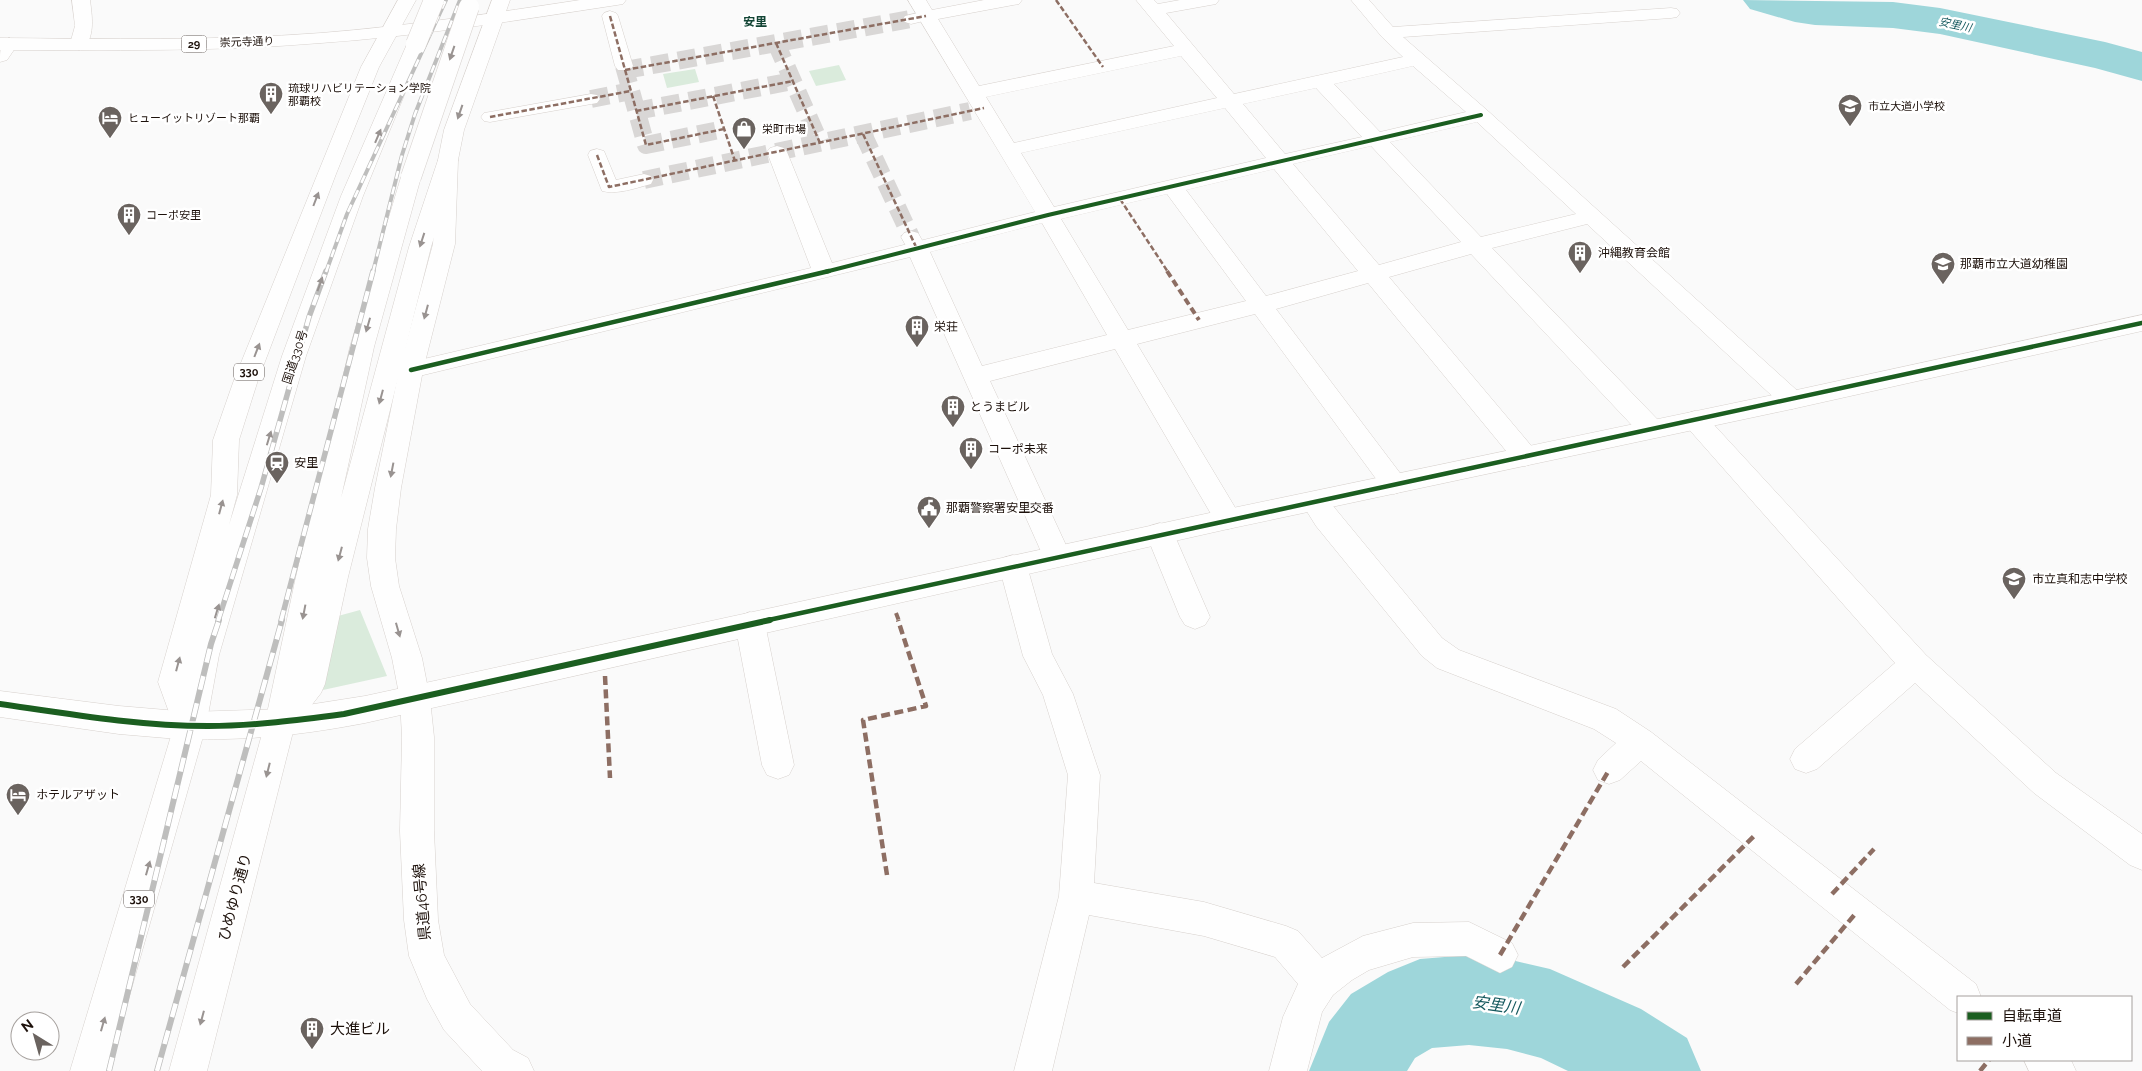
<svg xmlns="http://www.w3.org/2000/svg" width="2142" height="1071" font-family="Raleway,'Noto Sans JP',sans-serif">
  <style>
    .green { fill: #daebdc }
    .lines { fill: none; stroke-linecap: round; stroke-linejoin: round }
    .river { fill: #9ed6da; fill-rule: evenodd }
    .pedestrian-tunnel { stroke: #d9d7d6; stroke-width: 18; stroke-dasharray: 18 9; stroke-linecap: butt }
    .pedestrian-casing { stroke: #d7d1cd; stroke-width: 1 }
    .minor-casing { stroke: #d7d1cd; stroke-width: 1 }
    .tertiary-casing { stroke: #d7d1cd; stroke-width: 1 }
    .secondary-casing { stroke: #d7d1cd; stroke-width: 1 }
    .primary-casing { stroke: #d7d1cd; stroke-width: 1 }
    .trunk-casing { stroke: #d7d1cd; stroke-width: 1 }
    .pedestrian { fill: #fefefe; fill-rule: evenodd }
    .minor { fill: #fefefe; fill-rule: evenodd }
    .tertiary { fill: #fefefe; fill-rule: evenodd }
    .secondary { fill: #fefefe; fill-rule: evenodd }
    .primary { fill: #fefefe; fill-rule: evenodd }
    .trunk { fill: #fefefe; fill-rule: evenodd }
    .rail-far2-casing { stroke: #bebebd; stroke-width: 4 }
    .rail-far1-casing { stroke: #bebebd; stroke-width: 5.5 }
    .rail-casing { stroke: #bebebd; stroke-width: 6 }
    .rail-far2 { stroke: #fff; stroke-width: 2.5; stroke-dasharray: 8; stroke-linecap: butt }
    .rail-far1 { stroke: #fff; stroke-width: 4; stroke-dasharray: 11; stroke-linecap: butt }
    .rail { stroke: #fff; stroke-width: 4.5; stroke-dasharray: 14; stroke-linecap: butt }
    .trunk-bridge-casing { stroke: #d7d1cd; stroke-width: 21; stroke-linecap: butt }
    .trunk-bridge { stroke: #fefefe; stroke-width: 20 }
    .quiet-far2 { stroke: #8d6e63; stroke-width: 2.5; stroke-dasharray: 5.5 2.5; stroke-linecap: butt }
    .quiet-far1 { stroke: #8d6e63; stroke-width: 4; stroke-dasharray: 7 4; stroke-linecap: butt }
    .quiet { stroke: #8d6e63; stroke-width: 4.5; stroke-dasharray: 9 4.5; stroke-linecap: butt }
    .cycleway-far2-casing { stroke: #fff; stroke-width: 6 }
    .cycleway-far1-casing { stroke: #fff; stroke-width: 8 }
    .cycleway-casing { stroke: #fff; stroke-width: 9 }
    .cycleway-far2 { stroke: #1b5e20; stroke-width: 4 }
    .cycleway-far1 { stroke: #1b5e20; stroke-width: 4.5 }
    .cycleway { stroke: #1b5e20; stroke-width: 6 }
    .oneway { fill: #999391 }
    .labels { text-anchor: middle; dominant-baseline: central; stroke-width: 5; stroke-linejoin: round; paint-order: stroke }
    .far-water-label { font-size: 11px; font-style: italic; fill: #15595e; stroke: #fff }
    .far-street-label { font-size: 11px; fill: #1d110b; stroke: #fff }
    .shield { fill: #fff; stroke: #615854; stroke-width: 1 }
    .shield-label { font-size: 11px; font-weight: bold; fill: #1d110b }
    .far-poi-label { font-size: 11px; fill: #1d110b; stroke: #fff; text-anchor: start }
    .far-quarter-label { font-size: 12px; font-weight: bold; fill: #144636; stroke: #fff }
    .poi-label { font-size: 12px; fill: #1d110b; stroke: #fff; text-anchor: start }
    .street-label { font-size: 12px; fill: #1d110b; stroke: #fff }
    .near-street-label { font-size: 15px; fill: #1d110b; stroke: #fff }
    .near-poi-label { font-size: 15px; fill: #1d110b; stroke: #fff; text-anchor: start }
    .near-water-label { font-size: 16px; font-style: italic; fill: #15595e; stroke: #fff }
  </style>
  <rect width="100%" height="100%" fill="#fafafa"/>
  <!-- green -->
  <path class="green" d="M839,65l7,15 -30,6 -7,-15z
    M695,69l4,13 -32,6 -4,-14z
    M360,610l27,66 -64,14 15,-74z"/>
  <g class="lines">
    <!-- river -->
    <path class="river" d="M1743,0l150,2 47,6 165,34 37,10v29l-47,-13 -155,-34 -47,-6 -78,-3 -20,-3 -45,-13z
      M1469,955l38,4 43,10 91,40 46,29 14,33h-133l-27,-13 -34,-9 -38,-4 -37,3 -17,10 -8,13h-98l20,-49 22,-28 37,-22 32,-13z"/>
    <!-- pedestrian-tunnel -->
    <path class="pedestrian-tunnel" d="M776,43l44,100
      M624,66l22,79 78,-16
      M625,70l286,-51
      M591,99l40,-8
      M636,111l157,-30
      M863,134l48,103
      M644,180l326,-69"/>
    <defs>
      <path id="pedestrian" d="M610,11l6,2 2,3 15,50 -3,4h-12l-3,-4 -13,-50 2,-3z
        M926,11l6,2 2,3 -2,3 -21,5 -6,-2 -2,-3 2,-3z
        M591,94l6,1 3,4 -3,4 -107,19 -6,-1 -3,-4 3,-4 6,-1z
        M597,149l7,2 12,29 28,-6 7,2 2,4 -2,4c-15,4 -34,11 -49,7l-14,-36 2,-4z
        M911,231l7,2 9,16 -3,4 -7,2 -7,-2 -9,-16 3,-4z"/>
      <path id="minor" d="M72,0h18c2,16 5,33 -5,48l-6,2 -6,-2 -3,-4 5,-18z
        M908,0h18l6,10 52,-10h38l-3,4 -6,1 -75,14 41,67 195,-40 -38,-46h18l4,4 22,-4h39l-3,4 -50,9 68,81 169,-37 -21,-20 -31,-37h18l24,27 278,-19 6,1 3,4 -3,4 -6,1 -268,19 85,74 313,283 3,6 -3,6 -9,3 -9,-3 -196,-182 -95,24 168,174 4,7 -4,7 -9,2 -9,-2 -171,-182 -82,23 145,172 4,7 -4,7 -9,3 -9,-3 -148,-180 -92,26 127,168 4,7 -4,7 -9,3 -9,-3 -130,-177 -118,30 105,175 -4,7 -10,3 -10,-3 -103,-177 -125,32 81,175 -4,8 -10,3 -10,-3 -4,-8 -133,-299 -499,121 -9,-2 -3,-6 3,-6 9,-2 400,-94 -44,-116 3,-4 7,-2 7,2 3,4 45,111 203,-51zM1181,56l36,42 -203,45 -28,-46zM1413,66l53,46 -86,20 -46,-48zM1316,88l46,49 -77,17 -42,-50zM1225,108l41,50 -212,49 -33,-54zM1477,122l99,92 -95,23 -91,-95zM1371,146l90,96 -82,23 -86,-101zM1274,169l84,102 -92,25 -80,-106zM1167,194l79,107 -118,29 -67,-111zM1042,223l65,112 -125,31 -52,-114z
        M9,38l6,2 3,4 -11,16 -7,2c0,-11 0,-21 9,-24z
        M1695,411l9,3 222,241 130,118 86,61v36l-12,-5 -96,-72 -119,-110 -98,86 -11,4 -11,-4 -5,-10 5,-10 100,-86 -209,-237 -4,-6 4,-6z
        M1314,492l10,3 118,143 17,12 157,59 35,23 325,252 5,13h-23v16l-8,-3 -309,-249 -21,19 -11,4 -11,-4 -5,-10 5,-10 18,-17 -22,-14 -157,-61 -15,-12 -106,-130 -15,-24 3,-7z
        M1160,523l10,3 4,8 36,83 -5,8 -10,4 -10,-4 -5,-8 -34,-83 4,-8z
        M1013,555l10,3 4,8 25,88 21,40 27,81 -6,108 110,19 82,24 12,5 24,27 41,-22 50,-13 56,-1 43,21 6,12 -6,12 -12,6 -34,-17 -53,1 -44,13 -17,10 -19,15 -11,17 -15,59h-38l14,-54 15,-33 -23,-27 -71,-21 -115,-21 -37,156h-38l45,-175 9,-121 -25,-80 -20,-39 -24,-90 4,-8z
        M750,612l10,4 5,8 29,141 -5,10 -11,4 -11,-4 -5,-10 -27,-141 5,-8z
        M0,691l119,15 71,6 11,4 5,10 -5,10 -11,4 -71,-6 -119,-17z
        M2024,1060h47l5,11h-47z"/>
      <path id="tertiary" d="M2142,315v16l-350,78 -564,120 -863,194c-47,9 -92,15 -140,16 -16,0 -31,2 -46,-3l-5,-10 5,-10 11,-4 92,-3 83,-13 863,-187 564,-118z"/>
      <path id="secondary" d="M448,154l7,2 3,4 -3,84 -32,126 -22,118 -5,41 -1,29 4,28 23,72 8,41 4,38v94l4,89 6,35 26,49 43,46 15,8 6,13h-52l-38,-41 -17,-31 -18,-43 -5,-36 -4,-89 2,-94 -2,-38 -8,-41 -21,-72 -4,-28 1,-29 7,-41 24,-118 34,-126 5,-84 3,-4z"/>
      <path id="primary" d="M580,0h46l-3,4 -6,1c-98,15 -197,31 -296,38 -107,9 -214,7 -321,7v-12c107,1 215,3 321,-5 87,-7 173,-20 259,-33z"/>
      <path id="trunk" d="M398,0h18l-37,67 -43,107 -78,206 -19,60 -2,55 -8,30 53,-169 59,-160 66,-152 3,-4 6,-2 6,2 3,4 -62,152 -57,160 -87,299 -13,71 -98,345h-38l104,-345 -16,-44 53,-187 2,-55 21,-60 127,-313z
        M492,0h18l-46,130 -6,30 -27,87 -83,330 -23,107 -4,9 -27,35 -87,343h-38l96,-348 30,-142 55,-234 51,-170 3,-4 7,-2 7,2 3,4 -47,170 -33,151 68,-251 29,-87 6,-30z"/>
    </defs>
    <!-- pedestrian casing -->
    <use href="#pedestrian" class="pedestrian-casing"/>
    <!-- minor casing -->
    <use href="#minor" class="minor-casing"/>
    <!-- tertiary casing -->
    <use href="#tertiary" class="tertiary-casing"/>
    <!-- secondary casing -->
    <use href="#secondary" class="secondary-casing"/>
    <!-- primary casing -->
    <use href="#primary" class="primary-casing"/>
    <!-- trunk casing -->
    <use href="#trunk" class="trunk-casing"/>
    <!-- pedestrian -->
    <use href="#pedestrian" class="pedestrian"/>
    <!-- minor -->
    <use href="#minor" class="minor"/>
    <!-- tertiary -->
    <use href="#tertiary" class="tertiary"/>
    <!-- secondary -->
    <use href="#secondary" class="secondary"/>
    <!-- primary -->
    <use href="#primary" class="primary"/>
    <!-- trunk -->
    <use href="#trunk" class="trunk"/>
    <defs>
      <path id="rail-far2" d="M326,272l21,-58 99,-214
        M373,272l29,-117 13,-41 45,-114"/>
      <path id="rail-far1" d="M218,621l43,-133 48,-171 17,-46
        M281,621l92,-350"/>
      <path id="rail" d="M109,1071l102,-427 8,-24
        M157,1071l125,-451"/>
    </defs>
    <!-- rail-far2 casing -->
    <use href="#rail-far2" class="rail-far2-casing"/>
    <!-- rail-far1 casing -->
    <use href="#rail-far1" class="rail-far1-casing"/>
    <!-- rail casing -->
    <use href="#rail" class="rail-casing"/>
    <!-- rail-far2 -->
    <use href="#rail-far2" class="rail-far2"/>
    <!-- rail-far1 -->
    <use href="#rail-far1" class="rail-far1"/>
    <!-- rail -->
    <use href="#rail" class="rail"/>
    <defs>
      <path id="trunk-bridge" d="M416,44l18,-44
        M411,177l58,-170"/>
    </defs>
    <!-- trunk-bridge casing -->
    <use href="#trunk-bridge" class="trunk-bridge-casing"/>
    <!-- trunk-bridge -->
    <use href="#trunk-bridge" class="trunk-bridge"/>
    <!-- quiet-far2 -->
    <path class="quiet-far2" d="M1056,0l47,67
      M610,16l36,129 78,-16
      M776,43l44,100
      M625,70l301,-54
      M713,96l22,65
      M636,111l157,-30
      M490,117l141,-26
      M863,134l54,115
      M597,155l12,32 375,-79
      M1120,199l48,73"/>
    <!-- quiet-far1 -->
    <path class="quiet-far1" d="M1167,271l32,49
      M896,613l3,8"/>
    <!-- quiet -->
    <path class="quiet" d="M605,676l5,102
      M887,875l-24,-155 63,-14 -28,-86
      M1832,894l42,-45
      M1500,955l109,-185
      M1623,967l133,-133
      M1796,984l60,-71
      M1980,1071l9,-11"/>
    <defs>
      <path id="cycleway-far2" d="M825,272l223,-57 433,-100"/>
      <path id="cycleway-far1" d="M411,370l418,-99
        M764,621c459,-101 919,-197 1378,-298"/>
      <path id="cycleway" d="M0,704c69,10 138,22 208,22 45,0 91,-6 136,-12l426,-94"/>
    </defs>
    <!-- cycleway-far2 casing -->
    <use href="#cycleway-far2" class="cycleway-far2-casing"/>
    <!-- cycleway-far1 casing -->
    <use href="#cycleway-far1" class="cycleway-far1-casing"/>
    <!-- cycleway casing -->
    <use href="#cycleway" class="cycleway-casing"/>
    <!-- cycleway-far2 -->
    <use href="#cycleway-far2" class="cycleway-far2"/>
    <!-- cycleway-far1 -->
    <use href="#cycleway-far1" class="cycleway-far1"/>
    <!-- cycleway -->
    <use href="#cycleway" class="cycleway"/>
  </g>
  <!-- one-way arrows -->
  <defs><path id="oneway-solid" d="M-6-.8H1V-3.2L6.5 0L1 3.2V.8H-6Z" transform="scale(1.25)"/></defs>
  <g class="oneway">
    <use href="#oneway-solid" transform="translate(452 53) rotate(109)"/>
    <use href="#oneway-solid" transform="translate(460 112) rotate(109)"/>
    <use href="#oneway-solid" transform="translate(378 136) rotate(-67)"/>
    <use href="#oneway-solid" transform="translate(316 199) rotate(-69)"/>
    <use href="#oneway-solid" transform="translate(422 240) rotate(108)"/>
    <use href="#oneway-solid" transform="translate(320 284) rotate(-70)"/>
    <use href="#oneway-solid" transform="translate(426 312) rotate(105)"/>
    <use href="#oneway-solid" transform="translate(368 325) rotate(106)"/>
    <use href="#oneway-solid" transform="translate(257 350) rotate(-69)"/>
    <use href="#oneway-solid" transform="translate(381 397) rotate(105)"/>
    <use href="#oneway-solid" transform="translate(269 438) rotate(-73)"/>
    <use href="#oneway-solid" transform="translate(392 470) rotate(101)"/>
    <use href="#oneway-solid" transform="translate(221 507) rotate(-75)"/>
    <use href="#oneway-solid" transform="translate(340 554) rotate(105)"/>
    <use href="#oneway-solid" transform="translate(217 611) rotate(-73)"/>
    <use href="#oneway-solid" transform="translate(304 612) rotate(101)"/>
    <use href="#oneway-solid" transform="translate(398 630) rotate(74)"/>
    <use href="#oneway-solid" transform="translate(178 664) rotate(-75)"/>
    <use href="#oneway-solid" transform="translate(268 770) rotate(104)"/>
    <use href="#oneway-solid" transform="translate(148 868) rotate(-74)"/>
    <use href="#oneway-solid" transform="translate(202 1018) rotate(105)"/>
    <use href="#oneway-solid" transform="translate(103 1024) rotate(-74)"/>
  </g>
  <!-- icons -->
  <defs>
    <symbol id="building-pin" viewBox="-11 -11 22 30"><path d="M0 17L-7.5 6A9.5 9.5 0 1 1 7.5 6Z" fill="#6a635f" stroke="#fff"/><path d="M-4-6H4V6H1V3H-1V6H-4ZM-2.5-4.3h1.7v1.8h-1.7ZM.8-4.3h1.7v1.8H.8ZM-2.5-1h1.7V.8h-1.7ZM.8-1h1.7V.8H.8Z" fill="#fff"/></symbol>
    <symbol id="school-pin" viewBox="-11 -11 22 30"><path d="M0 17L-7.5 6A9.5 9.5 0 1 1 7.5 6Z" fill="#6a635f" stroke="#fff"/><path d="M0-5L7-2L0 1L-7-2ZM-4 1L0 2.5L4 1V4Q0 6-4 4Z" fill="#fff"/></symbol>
    <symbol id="hotel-pin" viewBox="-11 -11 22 30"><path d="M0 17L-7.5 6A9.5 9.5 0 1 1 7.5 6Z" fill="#6a635f" stroke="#fff"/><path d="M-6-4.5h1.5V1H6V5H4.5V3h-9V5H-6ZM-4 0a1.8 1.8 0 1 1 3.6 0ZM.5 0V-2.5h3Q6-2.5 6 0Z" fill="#fff"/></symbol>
    <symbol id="shop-pin" viewBox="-11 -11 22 30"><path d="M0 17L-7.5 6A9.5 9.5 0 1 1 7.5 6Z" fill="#6a635f" stroke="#fff"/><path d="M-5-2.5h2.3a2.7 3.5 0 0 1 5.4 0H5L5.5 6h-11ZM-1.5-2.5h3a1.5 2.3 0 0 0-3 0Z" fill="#fff"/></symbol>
    <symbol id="station-pin" viewBox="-11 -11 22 30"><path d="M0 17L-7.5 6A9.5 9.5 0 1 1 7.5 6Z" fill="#6a635f" stroke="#fff"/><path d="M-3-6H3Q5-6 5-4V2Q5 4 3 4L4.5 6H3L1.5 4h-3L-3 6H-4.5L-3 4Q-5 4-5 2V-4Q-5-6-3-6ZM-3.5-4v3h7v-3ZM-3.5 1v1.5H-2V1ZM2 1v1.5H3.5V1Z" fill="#fff"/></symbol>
    <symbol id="civic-pin" viewBox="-11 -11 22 30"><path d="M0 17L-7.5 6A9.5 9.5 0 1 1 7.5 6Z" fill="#6a635f" stroke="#fff"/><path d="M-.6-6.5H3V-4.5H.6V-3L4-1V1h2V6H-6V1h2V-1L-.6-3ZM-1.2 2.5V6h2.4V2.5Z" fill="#fff"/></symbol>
  </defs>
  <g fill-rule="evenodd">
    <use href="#building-pin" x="257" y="80" width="28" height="38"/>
    <use href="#school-pin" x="1836" y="92" width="28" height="38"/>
    <use href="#hotel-pin" x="96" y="104" width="28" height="38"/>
    <use href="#shop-pin" x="730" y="115" width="28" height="38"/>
    <use href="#building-pin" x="115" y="201" width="28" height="38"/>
    <use href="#building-pin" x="1566" y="239" width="28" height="38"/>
    <use href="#school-pin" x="1929" y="250" width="28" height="38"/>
    <use href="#building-pin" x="903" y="313" width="28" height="38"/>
    <use href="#building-pin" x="939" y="393" width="28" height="38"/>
    <use href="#building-pin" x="957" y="435" width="28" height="38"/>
    <use href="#station-pin" x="263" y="449" width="28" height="38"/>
    <use href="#civic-pin" x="915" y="494" width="28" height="38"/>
    <use href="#school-pin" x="2000" y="565" width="28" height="38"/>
    <use href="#hotel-pin" x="4" y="781" width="28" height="38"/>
    <use href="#building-pin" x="298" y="1015" width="28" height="38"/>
  </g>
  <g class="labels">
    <!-- far-water labels -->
    <g class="far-water-label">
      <text transform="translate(1955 25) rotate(12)">安里川</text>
    </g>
    <!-- far-street labels -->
    <g class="far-street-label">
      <text transform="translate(247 42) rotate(-2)">崇元寺通り</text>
    </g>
    <!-- shield labels -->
    <g class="shield">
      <rect x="181.5" y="35.5" width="25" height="17" rx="4"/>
      <rect x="234" y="363.5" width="30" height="17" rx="4"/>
      <rect x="124" y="890.5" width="30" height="17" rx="4"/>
    </g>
    <g class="shield-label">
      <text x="194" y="44">29</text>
      <text x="249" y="372">330</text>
      <text x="139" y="899">330</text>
    </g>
    <!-- far-poi labels -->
    <g class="far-poi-label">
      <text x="288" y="88">琉球リハビリテーション学院<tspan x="288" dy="13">那覇校</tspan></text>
      <text x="1868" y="106">市立大道小学校</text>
      <text x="128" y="118">ヒューイットリゾート那覇</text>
      <text x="762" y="129">栄町市場</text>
      <text x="146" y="215">コーポ安里</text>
    </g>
    <!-- far-quarter labels -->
    <g class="far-quarter-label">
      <text x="755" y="22">安里</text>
    </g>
    <!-- poi labels -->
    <g class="poi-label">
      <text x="1598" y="253">沖縄教育会館</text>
      <text x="1960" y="264">那覇市立大道幼稚園</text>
      <text x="934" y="327">栄荘</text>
      <text x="970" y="407">とうまビル</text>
      <text x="988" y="449">コーポ未来</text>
      <text x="294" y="463">安里</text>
      <text x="946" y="508">那覇警察署安里交番</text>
      <text x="2032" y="579">市立真和志中学校</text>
      <text x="36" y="795">ホテルアザット</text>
    </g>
    <!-- street labels -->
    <g class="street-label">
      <text transform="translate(295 357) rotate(-72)">国道330号</text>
    </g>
    <!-- near-street labels -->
    <g class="near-street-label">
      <text transform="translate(235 897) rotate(-75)">ひめゆり通り</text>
      <text transform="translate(422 902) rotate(-95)">県道46号線</text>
    </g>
    <!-- near-poi labels -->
    <g class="near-poi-label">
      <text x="330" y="1029">大進ビル</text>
    </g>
    <!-- near-water labels -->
    <g class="near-water-label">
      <text transform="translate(1496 1005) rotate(8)">安里川</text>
    </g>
  </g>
  <!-- legend -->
  <rect x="1957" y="996" width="175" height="65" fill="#ffffff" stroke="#a5a09d"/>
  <rect x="1967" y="1012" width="25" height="8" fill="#1b5e20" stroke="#a5a09d"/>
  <text x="2002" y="1021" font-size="15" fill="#1d110b">自転車道</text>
  <rect x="1967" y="1037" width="25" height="8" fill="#8d6e63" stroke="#a5a09d"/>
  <text x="2002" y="1046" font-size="15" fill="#1d110b">小道</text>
  <!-- north arrow -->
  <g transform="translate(35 1036) rotate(323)"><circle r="24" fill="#ffffff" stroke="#a5a09d"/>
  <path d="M0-4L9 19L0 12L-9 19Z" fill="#6a635f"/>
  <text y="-8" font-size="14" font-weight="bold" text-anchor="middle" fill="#1d110b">N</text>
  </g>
</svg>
